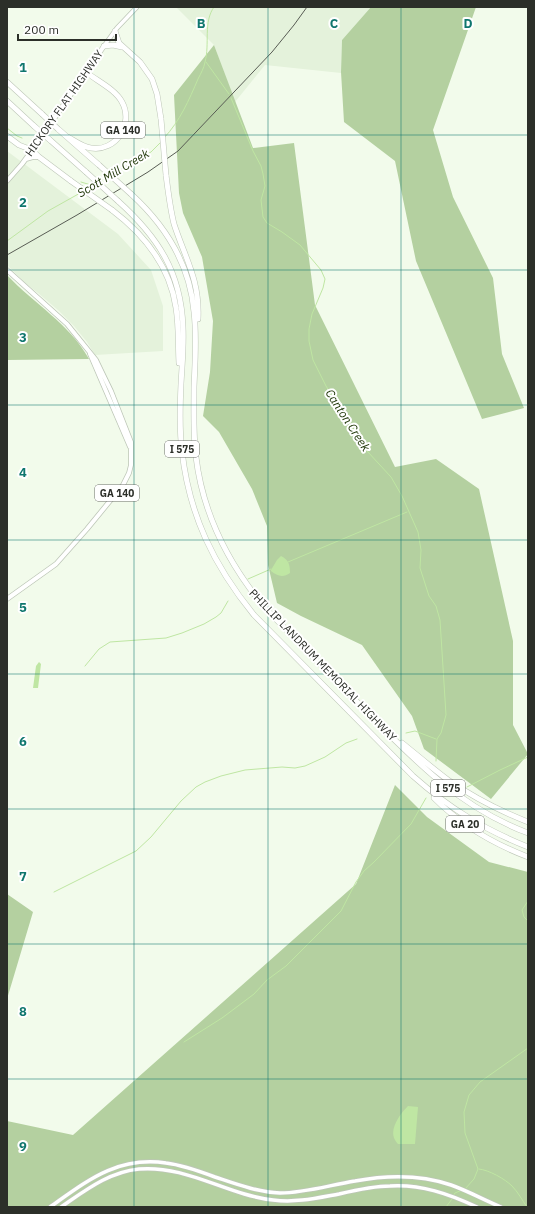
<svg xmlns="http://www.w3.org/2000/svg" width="535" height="1214" font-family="'IBM Plex Sans',sans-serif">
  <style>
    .built { fill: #e4f2db }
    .green { fill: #b4d0a0 }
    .water { fill: #bfe6a3 }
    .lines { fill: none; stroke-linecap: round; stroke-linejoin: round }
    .stream { stroke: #bfe6a3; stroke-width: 1 }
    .secondary-casing { stroke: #bdc6b7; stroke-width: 5 }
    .primary-casing { stroke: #bdc6b7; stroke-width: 5.5 }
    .highway-casing { stroke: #bdc6b7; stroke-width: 6 }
    .secondary { stroke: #fff; stroke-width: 3.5 }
    .primary { stroke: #fff; stroke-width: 4 }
    .highway { stroke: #fff; stroke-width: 5 }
    .rail { stroke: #585c54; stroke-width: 1 }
    .highway-bridge-casing { stroke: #bdc6b7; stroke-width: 6; stroke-linecap: butt }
    .highway-bridge { stroke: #fff; stroke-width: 5 }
    .grid { fill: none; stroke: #0f766e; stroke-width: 1; stroke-opacity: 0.55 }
    .labels { text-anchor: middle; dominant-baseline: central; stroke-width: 4; stroke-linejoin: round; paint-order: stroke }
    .shield { fill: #fff; stroke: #6b6d69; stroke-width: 1 }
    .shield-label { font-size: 10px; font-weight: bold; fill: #2c2f29 }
    .street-label { font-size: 11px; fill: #2c2f29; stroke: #fff }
    .water-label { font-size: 12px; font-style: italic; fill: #1b3303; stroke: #fff }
    .grid-label { font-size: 13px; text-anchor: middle; font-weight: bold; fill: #0f766e; stroke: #fff; stroke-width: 4; stroke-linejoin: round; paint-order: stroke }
  </style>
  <rect width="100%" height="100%" fill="#f2fbeb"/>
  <!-- built -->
  <path class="built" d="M176,7h195l-29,33 -1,33 -76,-8 -30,37 -21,-57z
    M7,151l111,83 33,36 12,36v45l-68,4 -8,-13 -13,-16 -15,-15 -21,-18 -13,-10 -18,-18z"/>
  <!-- green -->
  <path class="green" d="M371,7h105l-43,123 20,67 40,81 9,76 22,54 -42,11 -66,-158 -21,-100 -51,-39 -3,-50 1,-32z
    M214,45l39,103 41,-5 21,162 80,162 41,-8 43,30 34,152v84l15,29 -37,45 -67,-50 -12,-33 -50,-71 -61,-29 -24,-13 -9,-38 -1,-39 -15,-37 -33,-57 -16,-16 7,-44 3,-51 -11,-64 -19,-44 -4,-20 -5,-98z
    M7,275c27,29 62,48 82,84l-82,1z
    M395,785l32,32 62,45 39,10v335h-521v-86l66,14 283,-251z
    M7,894l26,18 -26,87z"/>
  <!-- water -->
  <path class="water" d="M281,556c8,4 9,9 9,17 -7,5 -13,3 -19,-2v-1l6,-10z
    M39,662l2,2 -3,24h-5l3,-22z
    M408,1106l10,1 -3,37h-17c-2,-2 -3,-4 -4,-6 -4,-11 7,-25 14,-32z"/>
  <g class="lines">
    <!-- stream -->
    <path class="stream" d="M206,62l23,32
      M231,98l22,53 8,15 2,8 2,12 -4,14 2,17 4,6 15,9 18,13 21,25 4,9 -2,9 -11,26 -3,15v12l4,19 13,26 41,65 24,26 11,19 16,36 3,18 -1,18 9,28 7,10 4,14 6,95 -5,18 -4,6 -1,22
      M7,128l10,8 5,2
      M164,138c16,-17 25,-38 34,-59 3,-6 6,-11 7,-17 5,-18 -2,-40 9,-55
      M112,174l39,-22 10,-10
      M100,181l8,-4
      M81,182l10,3
      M86,189l10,-5
      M7,241l41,-30 34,-19
      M288,562l119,-50
      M248,579l23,-10
      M85,666l14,-17 11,-7 56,-4 16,-5 22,-9 12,-7 5,-4 7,-12
      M406,733l9,-2 21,8
      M467,787l33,-17 28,-13
      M54,892l82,-41 15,-14 30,-36 15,-14 9,-5 16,-6 24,-6 37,-3 13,1 10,-2 20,-9 21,-14 11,-4
      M528,901l-6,9 2,7 4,4
      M184,1042l38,-24 32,-24 13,-14 19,-14 55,-55 15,-29 8,-11 10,-9 37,-38 15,-26
      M479,1169c10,1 26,10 33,17 6,6 10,14 15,21
      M465,1189l9,-10 4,-10 -13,-36 -1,-21 5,-17 11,-13 48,-34
      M453,1196l2,-3 7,-3
      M446,1207l6,-8"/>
    <defs>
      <path id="secondary" d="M104,46l13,-18 20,-21
        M50,1207c37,-26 67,-51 116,-44 17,2 33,8 49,14 21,7 42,15 65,16 25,0 50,-8 75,-12 32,-6 64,-7 96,4 17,6 33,15 50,22
        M61,1207c25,-17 48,-35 78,-38 48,-4 88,26 134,31 23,3 44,-2 66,-6 17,-4 34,-8 51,-8 31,-2 59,8 87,21"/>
      <path id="primary" d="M26,159l7,-2h6
        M7,181l15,-17 14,-19 68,-99
        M7,270l60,54 29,36 15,31 20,51v23l-2,8 -6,12 -36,44 -31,35 -49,35
        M90,354l40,93"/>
      <path id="highway" d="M115,31l4,12 21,19 12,17 5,15 4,25
        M104,46l9,-1 9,2
        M7,82l35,32
        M7,101l27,25
        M58,129l41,36
        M7,136l12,9 13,5 7,7 32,24
        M68,137c7,4 15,10 23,11 25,4 43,-24 31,-46 -7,-13 -25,-21 -36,-30
        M50,140l36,32
        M166,175c2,16 4,33 8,49 11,34 26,56 24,95
        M131,194c34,31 59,71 63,118 3,25 1,50 0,75 0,24 -1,47 2,70 7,58 33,108 70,152 31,32 63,64 94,96 51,52 98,102 168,128
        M118,201c40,36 63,71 65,126 1,19 -1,38 -2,57 -1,22 -2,45 1,67 7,64 32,115 72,164l159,161c36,32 70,53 115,71
        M112,210c33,25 58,56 64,98 3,18 2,37 3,55
        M402,743c15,12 30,25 46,37 25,17 52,31 80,42
        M434,798c26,26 60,46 94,59"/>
    </defs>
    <!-- secondary casing -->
    <use href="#secondary" class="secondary-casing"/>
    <!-- primary casing -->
    <use href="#primary" class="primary-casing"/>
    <!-- highway casing -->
    <use href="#highway" class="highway-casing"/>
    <!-- secondary -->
    <use href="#secondary" class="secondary"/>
    <!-- primary -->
    <use href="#primary" class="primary"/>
    <!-- highway -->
    <use href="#highway" class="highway"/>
    <!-- rail -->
    <path class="rail" d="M7,255l70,-40 71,-43 30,-21 94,-99 22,-27 13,-18"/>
    <defs>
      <path id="highway-bridge" d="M42,114l16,15
        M161,119l5,56
        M34,126l16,14
        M99,165l32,29
        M86,172l32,29
        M71,181l41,29"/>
    </defs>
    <!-- highway-bridge casing -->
    <use href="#highway-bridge" class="highway-bridge-casing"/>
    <!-- highway-bridge -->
    <use href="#highway-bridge" class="highway-bridge"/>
  </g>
  <!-- grid -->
  <path class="grid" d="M134,7v1200M268,7v1200M401,7v1200M7,135h521M7,270h521M7,405h521M7,540h521M7,674h521M7,809h521M7,944h521M7,1079h521"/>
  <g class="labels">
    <!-- shield labels -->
    <g class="shield">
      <rect x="101" y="122" width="44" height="16" rx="3"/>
      <rect x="165" y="441" width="34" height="16" rx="3"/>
      <rect x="95" y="485" width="44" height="16" rx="3"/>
      <rect x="431" y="780" width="34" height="16" rx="3"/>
      <rect x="446" y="816" width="38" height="16" rx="3"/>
    </g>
    <g class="shield-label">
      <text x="123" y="130">GA 140</text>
      <text x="182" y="449">I 575</text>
      <text x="117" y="493">GA 140</text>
      <text x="448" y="788">I 575</text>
      <text x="465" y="824">GA 20</text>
    </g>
    <!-- street labels -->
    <g class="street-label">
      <text transform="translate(64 103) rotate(-55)">HICKORY FLAT HIGHWAY</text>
      <text transform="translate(323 665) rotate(46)">PHILLIP LANDRUM MEMORIAL HIGHWAY</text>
    </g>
    <!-- water labels -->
    <g class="water-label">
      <text transform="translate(113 173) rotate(-31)">Scott Mill Creek</text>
      <text transform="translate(348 420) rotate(57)">Canton Creek</text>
    </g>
  </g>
  <g class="grid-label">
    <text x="201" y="28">B</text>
    <text x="334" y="28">C</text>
    <text x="468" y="28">D</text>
    <text x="23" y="72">1</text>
    <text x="23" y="207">2</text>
    <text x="23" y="342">3</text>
    <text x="23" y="477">4</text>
    <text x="23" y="612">5</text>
    <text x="23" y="746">6</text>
    <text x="23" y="881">7</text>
    <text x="23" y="1016">8</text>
    <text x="23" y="1151">9</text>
  </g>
  <!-- border -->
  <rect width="535" height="1214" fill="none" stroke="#2c2f29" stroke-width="16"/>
  <!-- scale -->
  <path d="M18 34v6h98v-6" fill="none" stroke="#2c2f29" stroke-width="2"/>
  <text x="24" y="34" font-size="12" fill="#2c2f29" stroke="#ffffff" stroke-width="3" paint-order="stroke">200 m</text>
</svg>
